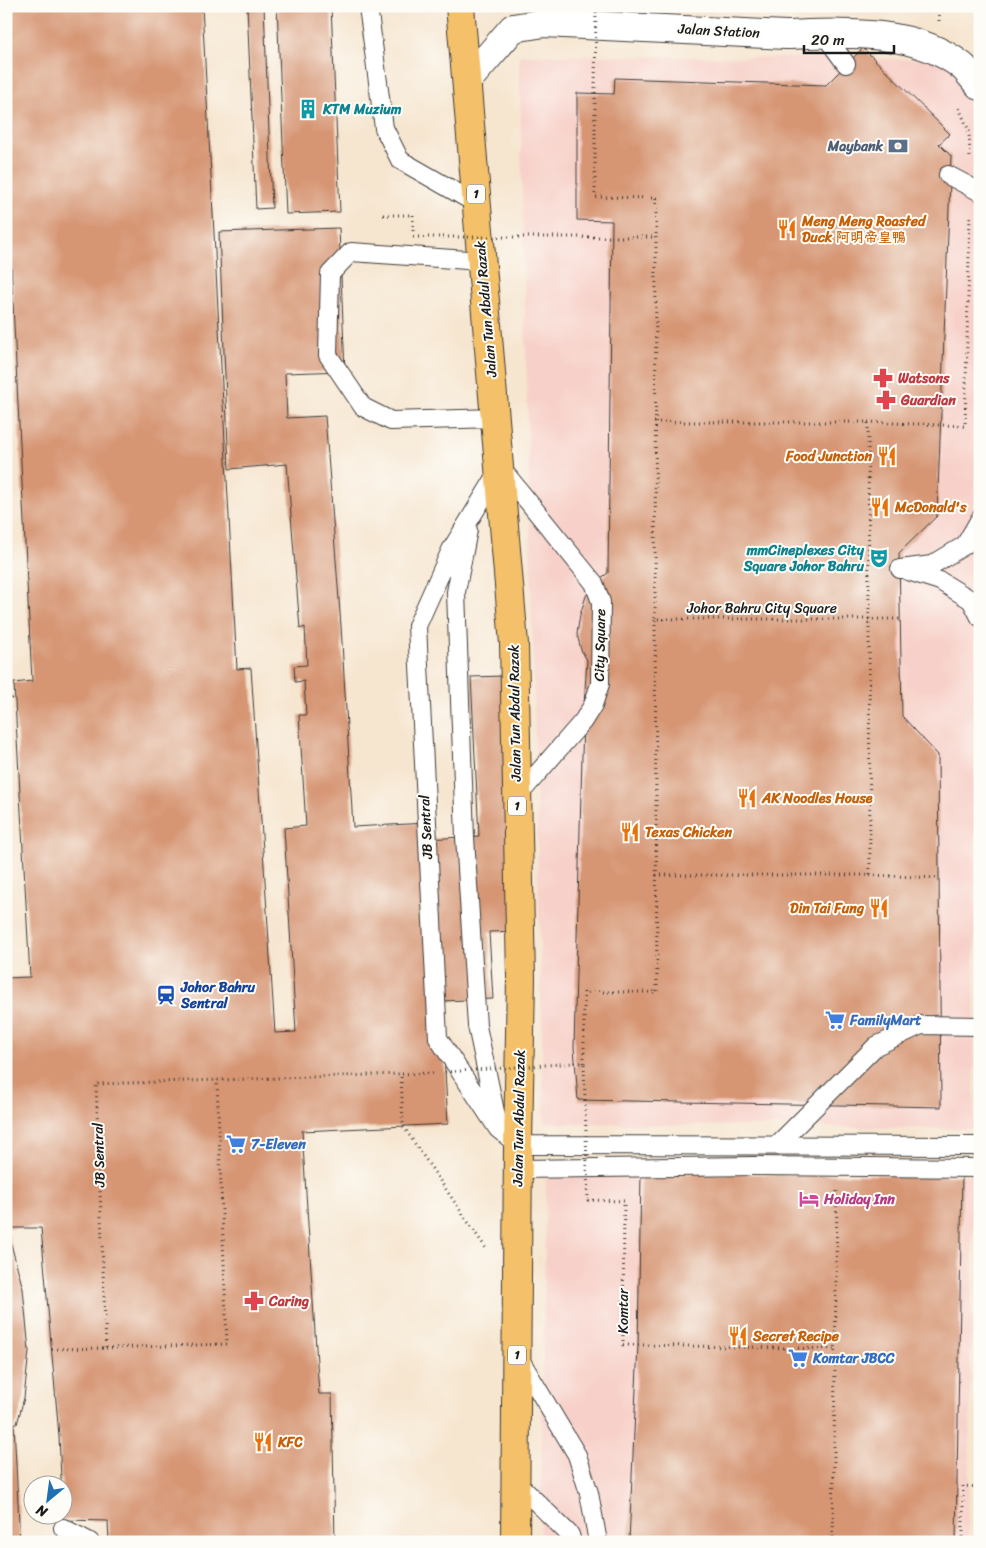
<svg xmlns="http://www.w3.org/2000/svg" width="986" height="1548" font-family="Sriracha,'LXGW WenKai TC',sans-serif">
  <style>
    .built { fill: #f7d1c9 }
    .building { fill: #d69573 }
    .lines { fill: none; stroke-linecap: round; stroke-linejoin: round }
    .lane-casing { stroke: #3d3a37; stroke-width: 20 }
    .street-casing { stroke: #3d3a37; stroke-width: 30 }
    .primary-casing { stroke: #3d3a37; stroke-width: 30 }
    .path { stroke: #3d3a37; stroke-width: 3; stroke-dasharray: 1 4; stroke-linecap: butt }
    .lane { stroke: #fff; stroke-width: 18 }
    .street { stroke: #fff; stroke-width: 28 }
    .primary { stroke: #f4c16b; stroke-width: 28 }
    .path-bridge { stroke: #3d3a37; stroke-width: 3; stroke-dasharray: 1 4; stroke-linecap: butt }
    .labels { text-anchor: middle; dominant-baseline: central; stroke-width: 4; stroke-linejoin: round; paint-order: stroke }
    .shield { fill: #fdfcf7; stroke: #605f5e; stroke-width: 1 }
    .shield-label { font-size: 12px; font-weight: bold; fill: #1c1c1c }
    .street-label { font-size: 14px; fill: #1c1c1c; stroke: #fdfcf7 }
    .culture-label { font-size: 14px; font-weight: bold; fill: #0d838f; stroke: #fdfcf7; text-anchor: start }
    .service-label { font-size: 14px; font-weight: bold; fill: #4e5e75; stroke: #fdfcf7; text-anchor: end }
    .food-label { font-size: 14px; font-weight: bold; fill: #c56008; stroke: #fdfcf7; text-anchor: start }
    .health-label { font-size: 14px; font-weight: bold; fill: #be3a42; stroke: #fdfcf7; text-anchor: start }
    .transit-label { font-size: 14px; font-weight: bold; fill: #164399; stroke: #fdfcf7; text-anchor: start }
    .shop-label { font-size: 14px; font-weight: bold; fill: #366cbe; stroke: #fdfcf7; text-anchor: start }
    .hotel-label { font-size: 14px; font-weight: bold; fill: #b23c85; stroke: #fdfcf7; text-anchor: start }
  </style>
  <rect width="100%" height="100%" fill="#fdfcf7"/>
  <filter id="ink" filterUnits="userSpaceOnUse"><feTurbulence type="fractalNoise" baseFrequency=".02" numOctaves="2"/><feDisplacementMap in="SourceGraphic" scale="10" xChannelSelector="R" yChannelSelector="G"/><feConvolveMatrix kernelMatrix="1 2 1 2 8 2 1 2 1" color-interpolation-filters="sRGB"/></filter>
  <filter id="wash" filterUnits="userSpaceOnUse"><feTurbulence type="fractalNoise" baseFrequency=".0096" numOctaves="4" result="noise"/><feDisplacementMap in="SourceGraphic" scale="20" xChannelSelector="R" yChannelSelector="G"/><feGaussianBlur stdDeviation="1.12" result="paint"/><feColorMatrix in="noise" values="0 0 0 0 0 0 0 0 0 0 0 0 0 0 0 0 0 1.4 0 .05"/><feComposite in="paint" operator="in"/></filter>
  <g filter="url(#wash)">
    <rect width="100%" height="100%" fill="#f6e5cf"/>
    <!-- built -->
    <path class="built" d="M519,55l459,5 -4,1069 -430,-6z
      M546,1174h428l-6,368h-428z"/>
    <g id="blocks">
      <!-- building -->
      <path class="building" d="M6,6h196l35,663 14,-1 24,365 21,-1 -12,-204 22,-2 -7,-111h7l-2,-34 -9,1 -1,-16 13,-1 -2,-38 -5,2 -13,-165 -58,5 -10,-237 120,-4 6,143 -60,2 2,45 38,-2 16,210 12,201 74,-4v16l52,-3 -8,-159 33,-1 13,255 -28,1 4,67 -52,2 7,123 -146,7 17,263h13l3,148h-226l-1,-21 -45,-1 -4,-84 -18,-208h-35v-250l24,-1 -16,-294 18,-2 -26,-515z
        M247,6h17l8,202 -16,1z
        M277,6h54l9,206 -54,2z
        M863,48l87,86 -11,10 12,12 -14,360 -38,37 3,163 36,39 3,352 -363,-7 -4,-53 9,-326 4,-61 -6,-10 -4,-16 3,-19 6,-19 8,-13 14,-10 4,-352 -35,-1v-127l37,1 1,-16 211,7z
        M641,1173l321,3 -6,366h-327l9,-197z
        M7,1229l16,60 6,62 -5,47 -7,26 -3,1 6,117h-14z"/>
    </g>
  </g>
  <g filter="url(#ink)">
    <use href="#blocks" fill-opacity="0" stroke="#3d3a37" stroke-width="1"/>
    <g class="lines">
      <defs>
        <path id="lane" d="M368,6l16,122 16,32 77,44
          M824,34l22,30
          M948,175l32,17
          M482,261l-131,-9 -21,22 -2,81 35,52 28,14 105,-3
          M468,530l-12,62 9,245 12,189 20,95
          M900,569l32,-4 33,-20 15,-26
          M908,571l32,10 31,19 9,17
          M517,797l66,-76 10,-16 7,-21 1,-82 -7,-19 -93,-115 -50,82 -34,76 21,412 60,91 20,16 462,1
          M776,1146l100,-100 45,-21 59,1
          M518,1169l236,-3 226,2
          M518,1356l59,99 12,38 9,49
          M516,1482l54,53 2,7
          M63,1528l27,14"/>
        <path id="street" d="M468,80l45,-52 31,-5 242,12c57,-2 128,-7 176,31 6,5 12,14 18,20"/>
        <path id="primary" d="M460,6l54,638 7,334 -3,167 -3,397"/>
      </defs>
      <!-- lane casing -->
      <use href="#lane" class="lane-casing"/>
      <!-- street casing -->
      <use href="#street" class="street-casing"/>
      <!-- primary casing -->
      <use href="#primary" class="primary-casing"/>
      <!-- path -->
      <path class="path" d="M939,21l1,-15
        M595,93v104l61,1v39
        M959,108l10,23 1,29
        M383,215h30v16
        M611,237h45l-1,382
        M654,422h214l1,197h31
        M868,422l97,4 5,-212
        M6,698h8
        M870,875l69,3
        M575,1063h9l1,37
        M584,1063v-71h73l-2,-373h214l1,256h-214
        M433,1073l-32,1 2,52 84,124
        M638,1345l198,4
        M106,1348l121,-4 -10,-264
        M52,1349l54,-1 -10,-264 305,-10
        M833,1542l4,-352
        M963,1542v-56l17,1"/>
      <!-- lane -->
      <use href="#lane" class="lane"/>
      <!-- street -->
      <use href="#street" class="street"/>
      <!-- primary -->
      <use href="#primary" class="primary"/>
      <!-- path-bridge -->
      <path class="path-bridge" d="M595,93l1,-87
        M413,237h198
        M445,1072l130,-9
        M585,1100l3,100 36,1 -1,144h15"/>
    </g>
  </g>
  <!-- icons -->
  <defs>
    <symbol id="building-bare" viewBox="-9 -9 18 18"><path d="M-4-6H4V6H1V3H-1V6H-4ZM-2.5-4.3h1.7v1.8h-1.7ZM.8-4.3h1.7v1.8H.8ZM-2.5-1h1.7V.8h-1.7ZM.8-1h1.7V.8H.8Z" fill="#0f9aa8" stroke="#fdfcf7" stroke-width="2.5" paint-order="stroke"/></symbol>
    <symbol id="bank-bare" viewBox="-9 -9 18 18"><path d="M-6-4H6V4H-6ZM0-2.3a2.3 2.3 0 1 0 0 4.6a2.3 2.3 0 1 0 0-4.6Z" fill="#5c6f8a" stroke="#fdfcf7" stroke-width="2.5" paint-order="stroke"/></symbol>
    <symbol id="restaurant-bare" viewBox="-9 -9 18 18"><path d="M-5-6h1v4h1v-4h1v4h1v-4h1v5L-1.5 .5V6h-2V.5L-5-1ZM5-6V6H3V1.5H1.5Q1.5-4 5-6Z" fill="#e8710a" stroke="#fdfcf7" stroke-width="2.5" paint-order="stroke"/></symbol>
    <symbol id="pharmacy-bare" viewBox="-9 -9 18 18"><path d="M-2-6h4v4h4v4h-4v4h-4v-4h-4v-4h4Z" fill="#e0444e" stroke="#fdfcf7" stroke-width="2.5" paint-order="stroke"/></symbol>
    <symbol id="theatre-bare" viewBox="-9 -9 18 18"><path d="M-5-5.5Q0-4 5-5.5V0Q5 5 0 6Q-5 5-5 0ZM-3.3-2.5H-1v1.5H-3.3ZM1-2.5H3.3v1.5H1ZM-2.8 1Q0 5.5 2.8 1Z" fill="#0f9aa8" stroke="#fdfcf7" stroke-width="2.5" paint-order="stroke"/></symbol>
    <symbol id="station-bare" viewBox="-9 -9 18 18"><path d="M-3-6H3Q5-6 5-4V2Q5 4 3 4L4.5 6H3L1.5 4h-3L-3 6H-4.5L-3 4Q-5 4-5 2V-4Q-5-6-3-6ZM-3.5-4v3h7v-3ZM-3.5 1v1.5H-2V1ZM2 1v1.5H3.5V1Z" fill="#1a4fb4" stroke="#fdfcf7" stroke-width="2.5" paint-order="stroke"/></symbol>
    <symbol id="supermarket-bare" viewBox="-9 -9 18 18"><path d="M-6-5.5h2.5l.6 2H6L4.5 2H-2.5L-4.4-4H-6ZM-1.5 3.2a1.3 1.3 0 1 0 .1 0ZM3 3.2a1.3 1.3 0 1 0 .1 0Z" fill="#3f7fe0" stroke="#fdfcf7" stroke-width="2.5" paint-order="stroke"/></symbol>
    <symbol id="hotel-bare" viewBox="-9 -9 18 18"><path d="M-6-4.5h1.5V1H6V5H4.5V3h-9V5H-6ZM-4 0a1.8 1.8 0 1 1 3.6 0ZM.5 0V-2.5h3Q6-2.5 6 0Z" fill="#d1479c" stroke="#fdfcf7" stroke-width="2.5" paint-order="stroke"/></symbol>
  </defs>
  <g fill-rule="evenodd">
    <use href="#building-bare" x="294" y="95" width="28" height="28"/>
    <use href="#bank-bare" x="884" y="132" width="28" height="28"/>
    <use href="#restaurant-bare" x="773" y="215" width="28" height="28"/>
    <use href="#pharmacy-bare" x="869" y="364" width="28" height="28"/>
    <use href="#pharmacy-bare" x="872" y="386" width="28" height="28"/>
    <use href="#restaurant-bare" x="873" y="442" width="28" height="28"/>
    <use href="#restaurant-bare" x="866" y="493" width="28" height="28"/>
    <use href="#theatre-bare" x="865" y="544" width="28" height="28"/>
    <use href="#restaurant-bare" x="733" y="784" width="28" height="28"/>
    <use href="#restaurant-bare" x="616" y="818" width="28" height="28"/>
    <use href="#restaurant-bare" x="865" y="894" width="28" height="28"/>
    <use href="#station-bare" x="152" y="981" width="28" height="28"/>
    <use href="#supermarket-bare" x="821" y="1006" width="28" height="28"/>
    <use href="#supermarket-bare" x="222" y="1130" width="28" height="28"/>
    <use href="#hotel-bare" x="795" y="1185" width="28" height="28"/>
    <use href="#pharmacy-bare" x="240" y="1287" width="28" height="28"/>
    <use href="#restaurant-bare" x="724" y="1322" width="28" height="28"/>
    <use href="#supermarket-bare" x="784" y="1344" width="28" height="28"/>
    <use href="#restaurant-bare" x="249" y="1428" width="28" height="28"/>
  </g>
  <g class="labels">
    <!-- shield labels -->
    <g class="shield">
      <rect x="467" y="184.5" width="18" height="19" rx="4"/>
      <rect x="508" y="796.5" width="18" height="19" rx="4"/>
      <rect x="508" y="1345.5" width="18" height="19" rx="4"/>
    </g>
    <g class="shield-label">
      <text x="476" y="194">1</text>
      <text x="517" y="806">1</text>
      <text x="517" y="1355">1</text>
    </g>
    <!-- street labels -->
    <g class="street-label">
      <text transform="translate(719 31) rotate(3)">Jalan Station</text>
      <text transform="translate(486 309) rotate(-95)">Jalan Tun Abdul Razak</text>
      <text x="762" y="608">Johor Bahru City Square</text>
      <text transform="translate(600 645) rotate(-89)">City Square</text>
      <text transform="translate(515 713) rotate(-91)">Jalan Tun Abdul Razak</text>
      <text transform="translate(426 827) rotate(-93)">JB Sentral</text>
      <text transform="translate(519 1118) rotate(-89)">Jalan Tun Abdul Razak</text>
      <text transform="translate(99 1155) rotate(-92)">JB Sentral</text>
      <text transform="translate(623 1311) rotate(-90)">Komtar</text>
    </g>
    <!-- culture labels -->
    <g class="culture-label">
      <text x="323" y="109">KTM Muzium</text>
      <text x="864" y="550" text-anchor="end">mmCineplexes City<tspan x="864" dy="16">Square Johor Bahru</tspan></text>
    </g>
    <!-- service labels -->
    <g class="service-label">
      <text x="883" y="146">Maybank</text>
    </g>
    <!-- food labels -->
    <g class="food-label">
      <text x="802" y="221">Meng Meng Roasted<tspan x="802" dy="16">Duck 阿明帝皇鴨</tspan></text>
      <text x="872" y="456" text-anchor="end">Food Junction</text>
      <text x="895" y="507">McDonald's</text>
      <text x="762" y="798">AK Noodles House</text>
      <text x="645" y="832">Texas Chicken</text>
      <text x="864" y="908" text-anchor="end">Din Tai Fung</text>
      <text x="753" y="1336">Secret Recipe</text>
      <text x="278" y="1442">KFC</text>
    </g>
    <!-- health labels -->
    <g class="health-label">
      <text x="898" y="378">Watsons</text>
      <text x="901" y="400">Guardian</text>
      <text x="269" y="1301">Caring</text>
    </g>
    <!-- transit labels -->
    <g class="transit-label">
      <text x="181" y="987">Johor Bahru<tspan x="181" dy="16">Sentral</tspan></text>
    </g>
    <!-- shop labels -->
    <g class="shop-label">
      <text x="850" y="1020">FamilyMart</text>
      <text x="251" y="1144">7-Eleven</text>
      <text x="813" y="1358">Komtar JBCC</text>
    </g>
    <!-- hotel labels -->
    <g class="hotel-label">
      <text x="824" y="1199">Holiday Inn</text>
    </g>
  </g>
  <!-- margin -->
  <rect width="986" height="1548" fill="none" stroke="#fdfcf7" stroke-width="25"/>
  <!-- north arrow -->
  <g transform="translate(48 1500) rotate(209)"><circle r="24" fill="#fdfcf7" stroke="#a3a29f"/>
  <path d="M0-4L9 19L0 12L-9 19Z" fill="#1f6fb2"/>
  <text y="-8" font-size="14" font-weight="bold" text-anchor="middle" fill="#1c1c1c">N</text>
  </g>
  <!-- scale -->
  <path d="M804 45v8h90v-8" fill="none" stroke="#1c1c1c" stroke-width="2.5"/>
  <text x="811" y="45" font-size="15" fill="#1c1c1c" stroke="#fdfcf7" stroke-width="4" paint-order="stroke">20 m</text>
</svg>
